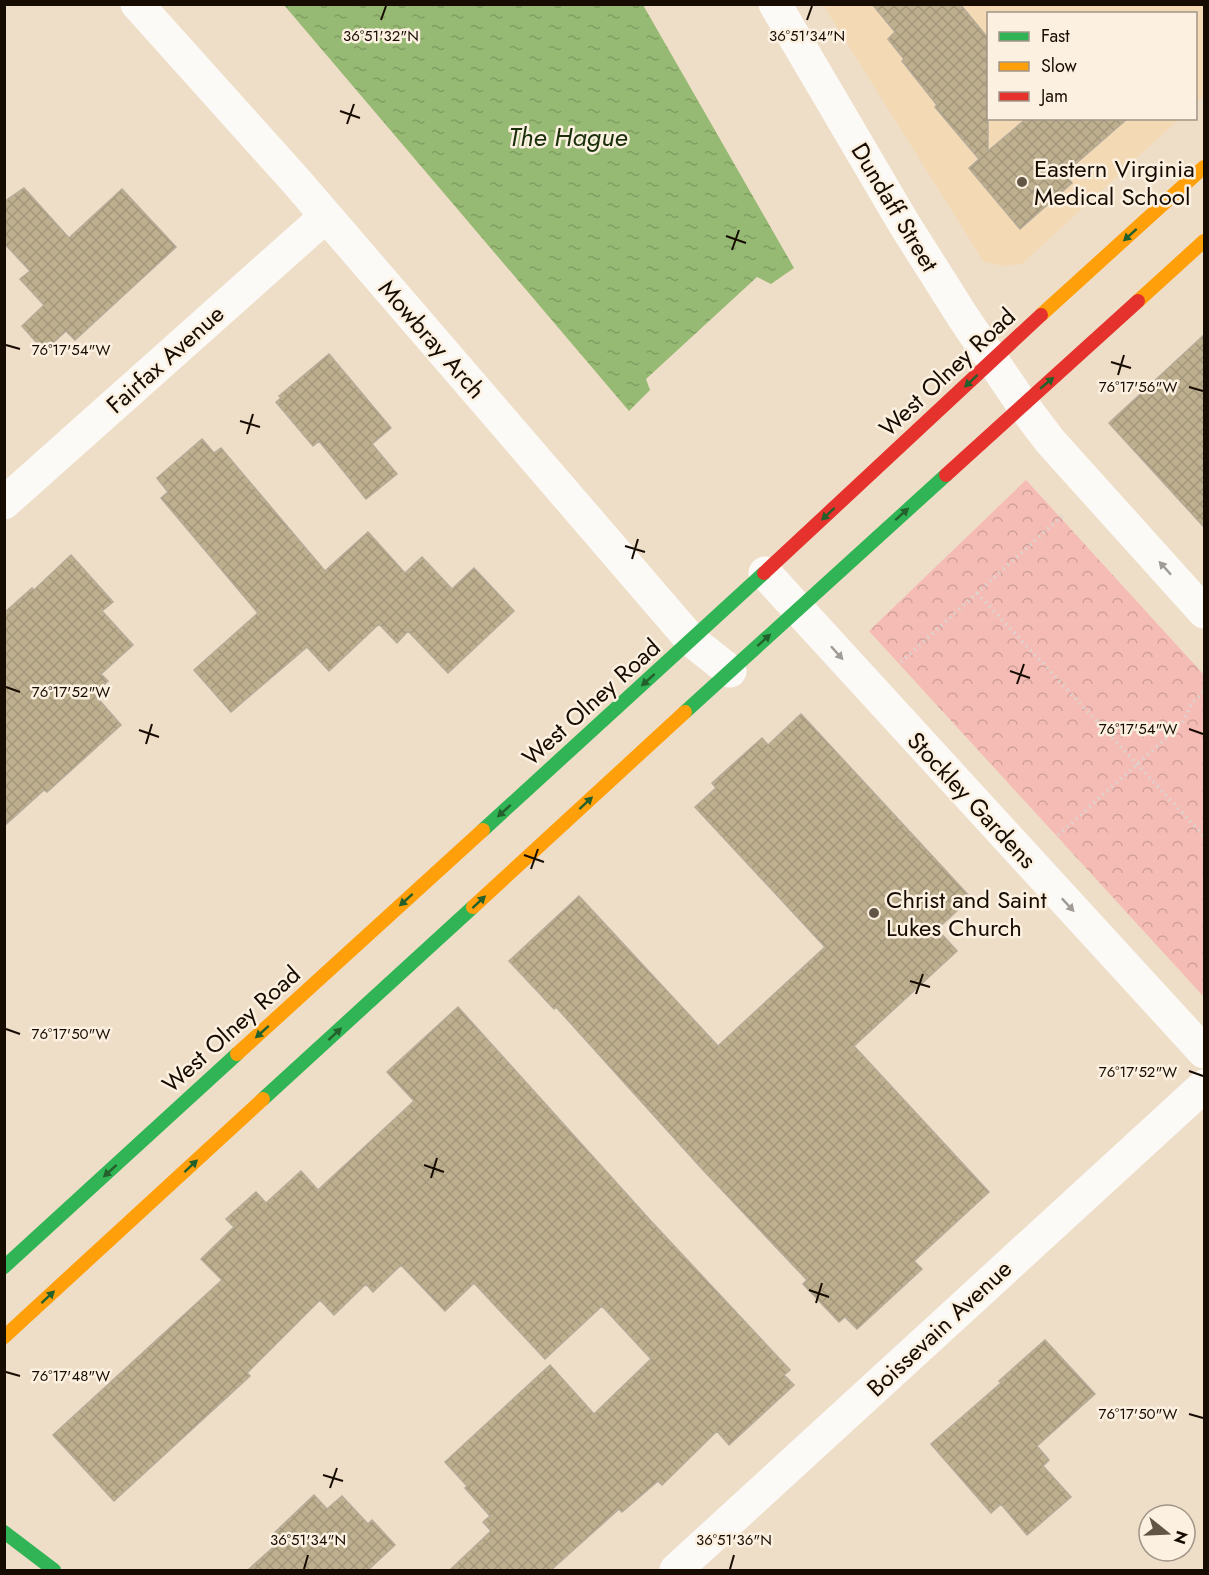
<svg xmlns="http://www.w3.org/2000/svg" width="1209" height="1575" font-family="Jost,sans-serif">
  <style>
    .built { fill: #f4d9b5 }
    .park { fill: url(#park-crowns) }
    .water { fill: url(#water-ripples) }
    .building { fill: url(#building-cross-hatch); stroke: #b4aa98; stroke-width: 1.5 }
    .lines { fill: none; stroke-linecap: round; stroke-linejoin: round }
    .path { stroke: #dbd5cf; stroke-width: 4; stroke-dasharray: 1.5 4.5; stroke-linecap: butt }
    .street { stroke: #fcfaf7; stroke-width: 33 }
    .fast { stroke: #30b455; stroke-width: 14 }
    .slow { stroke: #ff9f0a; stroke-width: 14 }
    .jam { stroke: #e5322d; stroke-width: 14 }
    .oneway { fill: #23602b }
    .oneway2 { fill: #a09b95 }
    .ticks { fill: none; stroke: #160c01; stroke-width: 2 }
    .poi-dot { fill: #625546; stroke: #fcf0e0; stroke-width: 2 }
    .labels { text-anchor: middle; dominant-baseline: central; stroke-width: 5; stroke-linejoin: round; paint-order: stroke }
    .poi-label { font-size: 24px; fill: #160c01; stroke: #fcf0e0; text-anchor: start }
    .street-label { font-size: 24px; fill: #160c01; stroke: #fcf0e0 }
    .water-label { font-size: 26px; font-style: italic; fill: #1a300b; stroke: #fcf0e0 }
    .ticks-label { font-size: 15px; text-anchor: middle; fill: #160c01; stroke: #fcf0e0; stroke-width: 5; stroke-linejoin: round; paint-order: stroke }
  </style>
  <defs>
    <pattern id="park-crowns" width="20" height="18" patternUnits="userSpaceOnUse" patternTransform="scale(1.5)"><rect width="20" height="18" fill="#f5bcb5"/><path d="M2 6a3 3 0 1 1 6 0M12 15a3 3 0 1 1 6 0" fill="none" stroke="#d1a09a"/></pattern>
    <pattern id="water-ripples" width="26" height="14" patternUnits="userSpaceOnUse" patternTransform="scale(1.5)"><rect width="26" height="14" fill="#96b973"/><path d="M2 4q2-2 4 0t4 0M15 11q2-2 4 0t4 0" fill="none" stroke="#819e62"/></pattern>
    <pattern id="building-cross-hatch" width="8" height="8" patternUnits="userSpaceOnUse" patternTransform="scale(1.5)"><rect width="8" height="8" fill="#beb08f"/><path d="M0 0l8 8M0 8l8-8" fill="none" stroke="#a3967a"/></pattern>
  </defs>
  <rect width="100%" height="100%" fill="#eeddc7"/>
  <!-- built -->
  <path class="built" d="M823,5h381v90l-8,9v-90h-208v104l191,1 -157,145 -19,2 -19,-4z"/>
  <!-- park -->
  <path class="park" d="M1026,480l178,195v322l-335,-366z"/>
  <!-- water -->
  <path class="water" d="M284,5h359l151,263 -23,16 -14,-7 -111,102 4,11 -21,21z"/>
  <!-- building -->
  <path class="building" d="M872,4h88l28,34v113l39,-33h101l-64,56 8,9 -52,46 -51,-61 10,-9 -44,-52 2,-2 -35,-44 2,-2 -16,-20 7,-7z
    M24,188l45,50 53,-49 54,58 -101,93 -9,-9 -22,20 -22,-25 22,-21 -24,-26 10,-8 -26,-28v-41z
    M1204,335v192l-95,-104z
    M329,354l62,74 -19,16 25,30 -31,25 -47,-58 -6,5 -37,-44 5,-4 -2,-2z
    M202,439l12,14 7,-5 104,123 43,-39 37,41 17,-16 30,32 22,-21 40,43 -66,62 -40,-42 -11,12 -18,-19 -50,47 -22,-24 -76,65 -37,-42 64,-57 -97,-115 7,-6 -11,-14z
    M71,555l42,47 -11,9 31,34 -32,29 7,7 -14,13 27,31 -74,67 -3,-2 -40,36v-213l28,-25 2,2z
    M801,714l170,184 -34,31 20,22 -103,95 135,146 -75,69 8,8 -65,60 -12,-12 -6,5 -36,-38 4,-4 -104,-110 -147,-163 -2,2 -45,-48 70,-65 139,150 107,-99 -130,-140 21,-19 -4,-5 50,-45 6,7z
    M458,1007l192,213 140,150 -6,5 10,10 -65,60 -12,-14 -55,54 -4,-4 -36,31 -3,-3 -68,61h-101l41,-39 -8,-9 7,-6 -25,-28 2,-2 -22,-24 105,-97 44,49 57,-55 -49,-53 -57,53 -71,-76 -29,28 -44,-46 -28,27 -7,-8 -32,31 -14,-15 -73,73 3,3 -136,125 -61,-66 169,-155 -21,-21 33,-32 -8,-8 30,-27 10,11 35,-32 17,19 96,-89 -27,-29z
    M1045,1340l50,54 -58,52 12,14 -6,6 28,31 -44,38 -26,-31 -10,9 -60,-69 70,-61 -2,-2z
    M314,1495l13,14 15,-13 26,28 4,-4 23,25 -27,25h-120l29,-26 -7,-7z"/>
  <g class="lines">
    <!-- path -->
    <path class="path" d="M977,593l227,243
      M901,662l162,-147
      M1058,835l124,-111 10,-21 12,-12"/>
    <!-- street -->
    <path class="street" d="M137,4l159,177 396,460 38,30
      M775,4l128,218 60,95 59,87 28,37 154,171
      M4,503l322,-287
      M765,573l439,479
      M676,1570l528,-484"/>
    <!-- fast -->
    <path class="fast" d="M685,712l261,-237
      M483,830l281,-257
      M263,1099l210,-192
      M4,1267l233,-213
      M4,1532l50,38"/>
    <!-- slow -->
    <path class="slow" d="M1138,301l66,-60
      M1041,315l163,-148
      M473,907l212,-195
      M237,1054l246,-224
      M4,1337l259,-238"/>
    <!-- jam -->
    <path class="jam" d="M946,475l192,-174
      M764,573l277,-258"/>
  </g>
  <!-- one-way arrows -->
  <defs><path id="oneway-solid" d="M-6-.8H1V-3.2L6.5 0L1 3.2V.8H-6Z" transform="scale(1.5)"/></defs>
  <g class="oneway">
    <use href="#oneway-solid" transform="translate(1130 235) rotate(138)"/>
    <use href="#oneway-solid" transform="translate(971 381) rotate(137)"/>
    <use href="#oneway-solid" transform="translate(1047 383) rotate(-40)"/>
    <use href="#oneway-solid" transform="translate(828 514) rotate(137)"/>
    <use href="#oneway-solid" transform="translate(902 514) rotate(-42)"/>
    <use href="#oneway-solid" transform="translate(764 640) rotate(-42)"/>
    <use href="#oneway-solid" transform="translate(648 680) rotate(138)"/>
    <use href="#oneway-solid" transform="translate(586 803) rotate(-43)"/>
    <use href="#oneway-solid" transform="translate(504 811) rotate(138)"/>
    <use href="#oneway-solid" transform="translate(406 900) rotate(138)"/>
    <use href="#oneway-solid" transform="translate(479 902) rotate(-43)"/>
    <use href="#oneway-solid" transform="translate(262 1032) rotate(138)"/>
    <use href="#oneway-solid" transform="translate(335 1034) rotate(-43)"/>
    <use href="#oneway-solid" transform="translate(191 1166) rotate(-43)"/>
    <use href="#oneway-solid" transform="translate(110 1171) rotate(138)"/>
    <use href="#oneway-solid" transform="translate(48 1297) rotate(-43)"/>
  </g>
  <g class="oneway2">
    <use href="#oneway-solid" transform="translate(1165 568) rotate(-132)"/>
    <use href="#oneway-solid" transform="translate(837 653) rotate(48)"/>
    <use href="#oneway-solid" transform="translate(1068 905) rotate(47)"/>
  </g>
  <!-- ticks -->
  <path class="ticks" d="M381,20l5,-14M807,20l5,-14M340,111l20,7M347,124l7,-20M726,236l20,7M732,250l7,-20M6,345l14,4M1111,362l20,6M1118,375l6,-20M1189,387l14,4M240,421l20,6M247,434l6,-20M625,546l20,6M632,559l6,-20M1010,671l20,7M1017,684l7,-20M6,687l14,5M1189,729l14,5M139,730l20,7M146,744l6,-20M524,855l20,7M531,869l7,-20M910,981l20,6M916,994l7,-20M6,1029l14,5M1189,1071l14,5M424,1165l20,7M431,1178l6,-20M809,1290l20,7M816,1303l6,-20M6,1372l14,4M1189,1414l14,4M323,1475l20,6M330,1488l7,-20M304,1569l4,-14M730,1569l4,-14"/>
  <!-- markers -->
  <g class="poi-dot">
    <circle cx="1022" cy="182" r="6"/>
    <circle cx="874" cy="913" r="6"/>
  </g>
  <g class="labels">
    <!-- poi labels -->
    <g class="poi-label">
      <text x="1034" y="168">Eastern Virginia<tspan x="1034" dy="28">Medical School</tspan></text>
      <text x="886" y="899">Christ and Saint<tspan x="886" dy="28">Lukes Church</tspan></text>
    </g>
    <!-- street labels -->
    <g class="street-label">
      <text transform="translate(895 207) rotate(59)">Dundaff Street</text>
      <text transform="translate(432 339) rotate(49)">Mowbray Arch</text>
      <text transform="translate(165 359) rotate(-42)">Fairfax Avenue</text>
      <text transform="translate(947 372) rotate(-43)">West Olney Road</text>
      <text transform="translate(591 702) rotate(-42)">West Olney Road</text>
      <text transform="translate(972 800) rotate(47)">Stockley Gardens</text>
      <text transform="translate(231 1029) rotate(-42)">West Olney Road</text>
      <text transform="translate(939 1328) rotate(-43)">Boissevain Avenue</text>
    </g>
    <!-- water labels -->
    <g class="water-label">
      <text x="568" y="137">The Hague</text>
    </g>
  </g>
  <g class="ticks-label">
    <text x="381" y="41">36°51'32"N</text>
    <text x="807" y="41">36°51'34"N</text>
    <text x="71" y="355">76°17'54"W</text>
    <text x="1138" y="392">76°17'56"W</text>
    <text x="71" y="697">76°17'52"W</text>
    <text x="1138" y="734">76°17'54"W</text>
    <text x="71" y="1039">76°17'50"W</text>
    <text x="1138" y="1077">76°17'52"W</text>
    <text x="71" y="1381">76°17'48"W</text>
    <text x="1138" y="1419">76°17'50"W</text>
    <text x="308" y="1545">36°51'34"N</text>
    <text x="734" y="1545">36°51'36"N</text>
  </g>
  <!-- border -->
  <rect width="1209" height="1575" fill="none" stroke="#160c01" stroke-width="12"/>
  <!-- legend -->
  <rect x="987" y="12" width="210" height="108" fill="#fcf0e0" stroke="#a09587" stroke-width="1.5"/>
  <rect x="999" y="32" width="30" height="9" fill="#30b455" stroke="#a09587" stroke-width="1.5"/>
  <text x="1041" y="42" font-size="18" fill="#160c01">Fast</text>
  <rect x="999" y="62" width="30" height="9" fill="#ff9f0a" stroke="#a09587" stroke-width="1.5"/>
  <text x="1041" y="72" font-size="18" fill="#160c01">Slow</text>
  <rect x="999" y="92" width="30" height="9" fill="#e5322d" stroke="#a09587" stroke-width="1.5"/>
  <text x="1041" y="102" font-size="18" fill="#160c01">Jam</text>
  <!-- north arrow -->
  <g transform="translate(1167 1533) rotate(108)"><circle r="28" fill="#fcf0e0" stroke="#a09587" stroke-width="1.5"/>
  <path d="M0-4.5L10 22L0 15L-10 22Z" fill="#625546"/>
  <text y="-9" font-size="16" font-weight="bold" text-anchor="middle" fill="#160c01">N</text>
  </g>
</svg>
